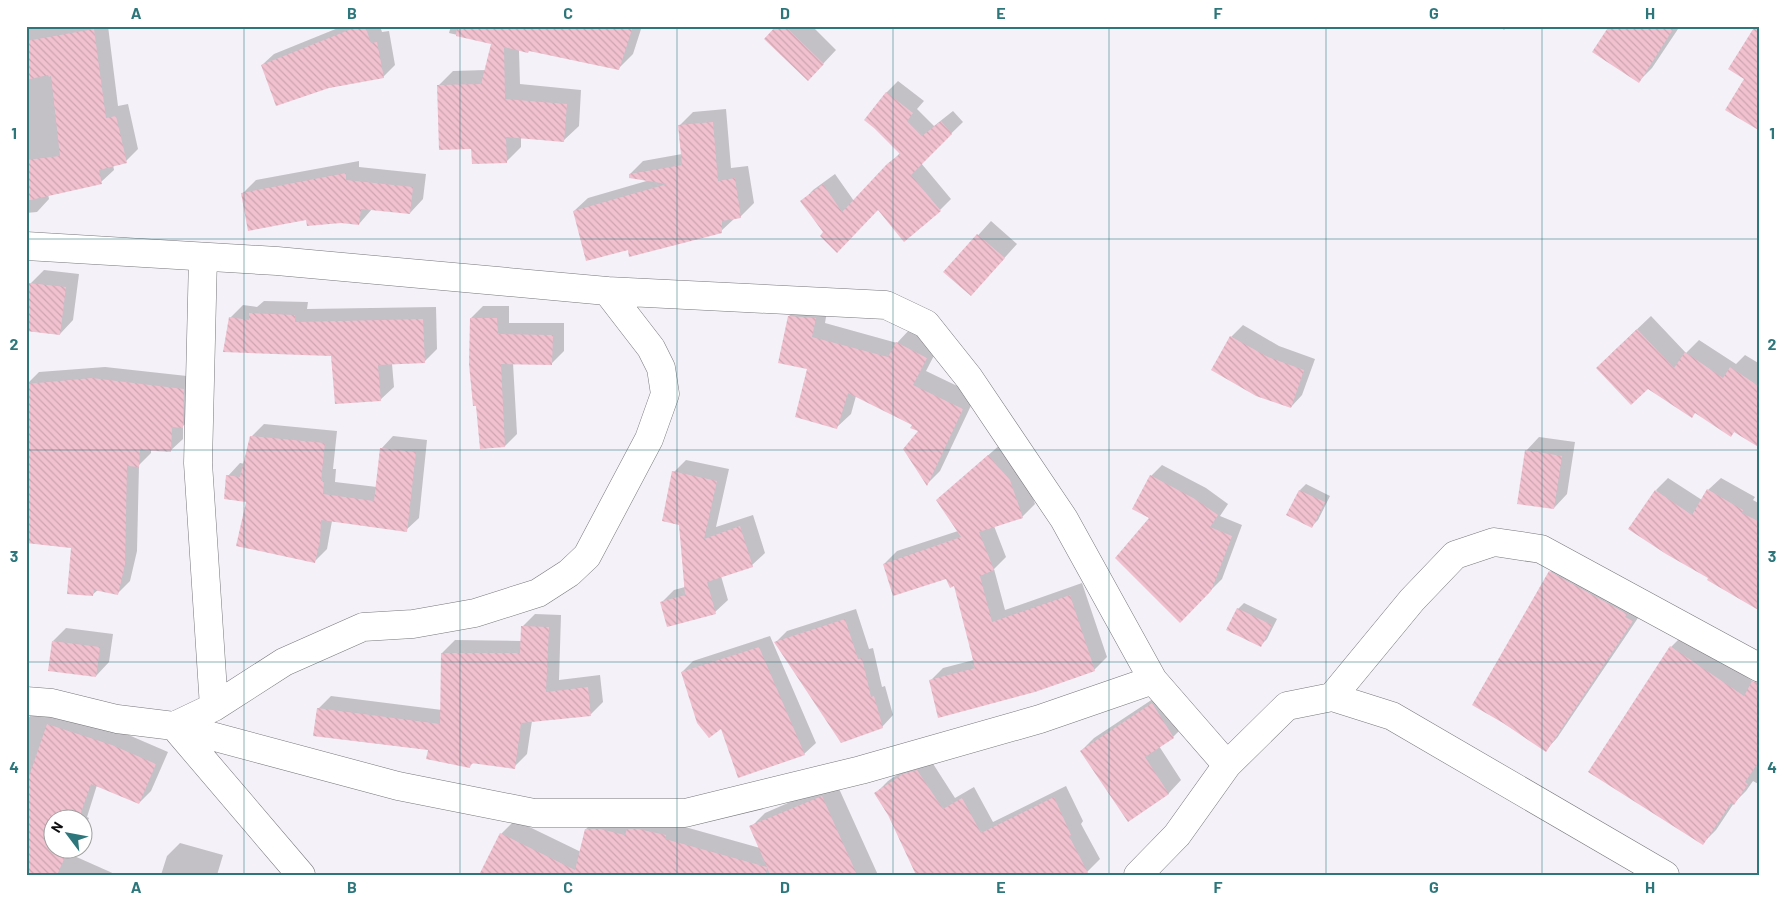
<svg xmlns="http://www.w3.org/2000/svg" width="1786" height="901" font-family="Barlow,sans-serif">
  <style>
    .shadow { fill: #0003 }
    .building { fill: url(#building-back-hatch) }
    .lines { fill: none; stroke-linecap: round; stroke-linejoin: round }
    .minor-casing { stroke: #78767b; stroke-width: 29 }
    .minor { stroke: #fff; stroke-width: 28 }
    .grid { fill: none; stroke: #2d777c; stroke-width: 1; stroke-opacity: 0.55 }
    .neatline { fill: none; stroke: #2d777c; stroke-width: 2 }
    .grid-label { font-size: 16px; text-anchor: middle; font-weight: bold; fill: #2d777c }
  </style>
  <defs>
    <pattern id="building-back-hatch" width="6" height="6" patternUnits="userSpaceOnUse" patternTransform="scale(1.25)"><rect width="6" height="6" fill="#f1c1cf"/><path d="M-1 5l2 2M0 0l6 6M5-1l2 2" fill="none" stroke="#cda5b1"/></pattern>
  </defs>
  <rect width="100%" height="100%" fill="#f4f1f8"/>
  <!-- shadow -->
  <path class="shadow" d="M26,26h82l10,80 10,-2 10,45 -12,12 -13,4 1,5 -13,12 -53,12 1,5 -12,13 -11,1z
    M192,26h15l-14,3z
    M343,26h37l2,6 7,-1 6,34 -11,11 -56,12 -66,-23 12,-11z
    M451,26h191l-9,28 -15,15 -88,-19h-11l1,34 61,6 -2,36 -16,15 -42,-4v10l-15,15 -34,-14 -34,-62 15,-15 33,-1 6,-27 -43,-10z
    M778,26h34l24,24 -15,16z
    M1499,26h9l-4,4z
    M1611,26h69l-28,42 -14,14z
    M898,81l26,20 -7,8 17,17 19,-15 10,11 -42,41 30,36 -11,11 -62,-2 -53,24 -23,-30 11,-12 22,-16 19,27 46,-48 -34,-34 21,-27z
    M726,109l5,59 17,-2 6,37 -14,14 -5,1 -14,13 -93,18 -54,-38 14,-13 62,-18 -20,-6 13,-13 39,-7 -2,-29 13,-13z
    M359,161v6l67,7 -3,25 -13,14 -38,-4 -13,15 -51,-6 -66,-24 14,-14z
    M991,221l26,23 -46,51 -26,-23z
    M44,270l35,4 -6,46 -13,14 -30,-50z
    M264,301l44,1 -1,7 129,-2 1,42 -13,13 -32,2 2,23 -14,13 -48,-46 -102,-36 13,-13 14,2z
    M803,303l25,2 -3,18 72,20 13,-14 30,15 -14,27 50,24 -36,76 -13,13 -7,-53 -7,-6 -57,-29 -5,18 -14,13 -28,-59 -20,-52z
    M483,306h26v17h55v28l-12,12h-39l4,71 -12,12 -34,-128z
    M1651,316l35,37 13,-13 37,24 9,-9 15,9v82l-25,-15 -4,4 -120,-81z
    M1243,325l36,21 36,13 -13,36 -11,12 -60,-70z
    M105,367l91,10 -1,38 -12,11v13l-13,12 -19,-1v3l-12,12 -2,86 -7,30 -13,13 -19,-4 -6,5 -20,-48 -45,-163 12,-12z
    M264,424l73,7 -4,38h3l-1,13 42,5 4,-38 12,-13 34,4 -8,78 -13,12 -74,-9 -5,28 -13,13 -66,-61 -20,-25 12,-13 5,1 6,-27z
    M1539,437l36,5 -8,52 -13,14 -28,-57z
    M1002,443l21,24 12,37 -13,13 -28,9 12,31 -12,12 11,41 77,-27 25,74 -13,13 -164,11 13,-13 31,-8 -19,-76 -8,-7 -63,-13 13,-13 61,-20 -20,-31z
    M686,460l43,9 -13,58 37,-12 12,38 -13,12 -31,11 7,24 -13,12 -53,-10 12,-12 11,-3 -5,-63 -6,-52z
    M1162,465l44,23 22,16 -8,12 22,9 -20,54 -42,42 -29,-103v-42z
    M1668,478l34,22 6,-10 13,-12 34,19 -2,3 7,4v106l-50,-32 -54,-88z
    M1306,484l24,12 -12,24 -6,6 -12,-36z
    M1562,560l82,49 -87,129 -11,12 4,-178z
    M1244,603l33,16 -10,20 -6,6 -23,-36z
    M856,609l13,40 4,-1 9,39 3,-1 8,29 -11,12 -106,-85 11,-11z
    M535,614l26,1 -2,65 41,-5 3,27 -12,12 -59,7 -5,33 -13,13 -40,-5 -4,4 -40,-17 -112,-40 13,-13 111,14v-57l13,-13 66,1 1,-14z
    M66,628l47,6 -4,28 -13,14 -43,-35z
    M1684,634l70,48 6,-6v109l-7,-4 -7,10 -12,12 -18,27 -13,13 -32,-196z
    M770,636l46,107 -12,11 -83,-27 -39,-55 11,-11z
    M1165,691l21,33 -13,13 -14,9 22,34 -12,13 -41,27 -47,-69 13,-13z
    M41,706l83,27 44,19 -17,39 -12,12 -42,-18 -10,32 2,1 -7,15v-15h-30v30h23l-3,7 45,20h-91v-150l2,-7z
    M930,759l25,39 19,-11 19,35 73,-36 17,35 -2,3 19,35 -13,13 -5,3 -193,-61 -14,-20 13,-13 28,-19z
    M836,782l42,93h-396l19,-41 14,-14 66,32 5,-23 14,-14 78,10 82,23 -9,-21 14,-14z
    M180,843l43,12 -6,20h-56l6,-19z"/>
  <!-- building -->
  <path class="building" d="M359,26h6l6,17 6,-1 7,36 -55,10 -53,18 -15,-41z
    M457,26h176l-14,44 -90,-19 -1,2 -24,-6 1,52 62,5 -3,38 -58,-5 1,26 -35,1 -1,-15 -32,1 -2,-65 44,-1 10,-40 -35,-8z
    M776,26h9l39,38 -16,17 -44,-42z
    M1609,26h66l-36,57 -47,-31z
    M1755,26h5v105l-35,-21 19,-31 -16,-10z
    M94,29l12,89 10,-2 11,47 -28,7 3,14 -76,17v-41l34,-4 -9,-80 -2,1 -1,-2 -22,5v-39z
    M886,92l27,21 -6,8 15,15 19,-15 11,13 -41,41 30,36 -37,31 -26,-32 -41,43 -17,-17 3,-4 -23,-31 23,-17 19,28 45,-48 13,-10 -26,-26 -10,-8z
    M713,122l5,59 17,-3 6,40 -19,3v12l-93,24 -1,-7 -42,11 -13,-50 94,-27 -38,-6v-4l53,-9 -4,-40z
    M346,173v7l67,7 -3,27 -49,-5 -2,16 -18,-2 -34,3 -1,-6 -58,11 -7,-38z
    M977,234l28,24 -34,38 -28,-24z
    M29,283l37,4 -6,48 -34,-4v-25z
    M249,313l46,2v7l128,-3 2,44 -47,2 3,36 -46,3 -4,-48 -108,-4 6,-35 20,3z
    M788,316l28,2 -4,19 76,20 8,-15 31,16 -14,27 50,24 -36,77 -24,-37 15,-18 -8,-3 2,-3 -64,-32 -11,36 -42,-12 12,-48 -29,-6z
    M470,318h27l1,16 55,1 -1,30 -51,-1 4,83 -25,2 -4,-43h-3l-4,-42z
    M1637,329l37,39 11,-16 38,26 7,-11 30,20v61l-26,-16 -3,5 -36,-24 -3,5 -44,-29 -17,16 -35,-37z
    M1230,336l38,21 36,13 -13,38 -35,-12 -45,-26z
    M92,378l92,11 -1,39 -11,-1 -1,25 -31,-2 -1,17 -12,-1 -2,98 -7,31 -24,-5 -1,6 -26,-2 4,-46 -45,-5v-159z
    M250,436l75,7 -4,38h3l-1,13 51,7 6,-53 36,4 -9,80 -86,-12 -1,20 -5,23 -79,-17 10,-44 -22,-3 2,-24 14,2z
    M1525,450l37,6 -8,53 -37,-5z
    M988,455l22,25 13,38 -44,14 15,38 -14,6 12,46 78,-27 25,76 -60,21 -97,26 -9,-38 46,-12 -21,-82 -4,2 -4,-9 -53,17 -10,-32 78,-27 -25,-37z
    M672,471l45,10 -13,58 36,-13 13,41 -46,15 9,32 -49,13 -7,-25 25,-7 -6,-70 -17,-4z
    M1150,475l45,24 23,16 -8,12 22,9 -21,55 -31,32 -65,-65 34,-40 -17,-9z
    M1707,489l36,21 -1,3 18,9v89l-53,-31 1,-2 -42,-24 -38,-25 27,-39 37,25z
    M1299,490l26,12 -13,26 -26,-13z
    M1549,571l78,43 -2,3 8,4 -87,131 -43,-29 -31,-18z
    M1237,608l35,17 -11,22 -35,-17z
    M845,619l13,40 4,-1 9,39 3,-1 9,32 -42,15 -67,-101z
    M521,626l28,1 -3,65 42,-5 3,29 -70,7 -6,46 -44,-6 -1,5 -44,-9 2,-9 -115,-14 4,-28 123,16 1,-71h79z
    M52,641l48,6 -4,30 -48,-6z
    M1670,646l74,50 8,-15 8,3v76l-15,22 3,2 -14,21 -3,-2 -28,42 -115,-73z
    M759,647l46,108 -67,23 -17,-49 -12,9 -12,-15 -16,-51z
    M1152,703l22,35 -29,19 24,37 -41,28 -48,-71z
    M47,724l65,21 44,19 -17,40 -48,-20 -12,34h-27v30h17l-12,27h-31v-90z
    M917,770l26,39 19,-11 19,35 73,-36 17,38 -2,1 20,39h-173l-28,-60 -14,-22 29,-19z
    M822,796l35,79h-87l-3,-8 -1,8h-287l21,-42 75,37 10,-41h15l25,6 2,-6h11l28,6 -1,4 102,28 -18,-41z"/>
  <g class="lines">
    <defs>
      <path id="minor" d="M26,246l251,15 330,30 279,14 40,19 43,54 95,141 89,161 74,85
        M203,257l-5,206 16,244
        M1332,697l80,-97 43,-45 39,-13 47,7 219,119
        M26,701l26,2 65,16 57,7 127,149
        M174,726l224,60 136,27h151l176,-43 179,-51 113,-39
        M174,726l40,-19 70,-45 79,-35 50,-3 62,-11 63,-20 31,-20 18,-17 62,-117 16,-45 -4,-26 -10,-20 -44,-57
        M1138,875l39,-40 50,-70 60,-59 45,-9 60,19 273,159"/>
    </defs>
    <!-- minor casing -->
    <use href="#minor" class="minor-casing"/>
    <!-- minor -->
    <use href="#minor" class="minor"/>
  </g>
  <!-- grid -->
  <path class="grid" d="M244,26v849M460,26v849M677,26v849M893,26v849M1109,26v849M1326,26v849M1542,26v849M26,239h1734M26,450h1734M26,662h1734"/>
  <!-- border -->
  <rect width="1786" height="901" fill="none" stroke="#ffffff" stroke-width="55"/>
  <!-- north arrow -->
  <g transform="translate(68 834) rotate(302)"><circle r="24" fill="#ffffff" stroke="#9f9f9f"/>
  <path d="M0-4L9 19L0 12L-9 19Z" fill="#2d777c"/>
  <text y="-8" font-size="14" font-weight="bold" text-anchor="middle" fill="#0f0e10">N</text>
  </g>
  <rect x="28" y="28" width="1730" height="846" class="neatline"/>
  <g class="grid-label">
    <text x="136" y="19">A</text>
    <text x="352" y="19">B</text>
    <text x="568" y="19">C</text>
    <text x="785" y="19">D</text>
    <text x="1001" y="19">E</text>
    <text x="1218" y="19">F</text>
    <text x="1434" y="19">G</text>
    <text x="1650" y="19">H</text>
    <text x="14" y="139">1</text>
    <text x="1772" y="139">1</text>
    <text x="14" y="350">2</text>
    <text x="1772" y="350">2</text>
    <text x="14" y="562">3</text>
    <text x="1772" y="562">3</text>
    <text x="14" y="773">4</text>
    <text x="1772" y="773">4</text>
    <text x="136" y="893">A</text>
    <text x="352" y="893">B</text>
    <text x="568" y="893">C</text>
    <text x="785" y="893">D</text>
    <text x="1001" y="893">E</text>
    <text x="1218" y="893">F</text>
    <text x="1434" y="893">G</text>
    <text x="1650" y="893">H</text>
  </g>
</svg>
